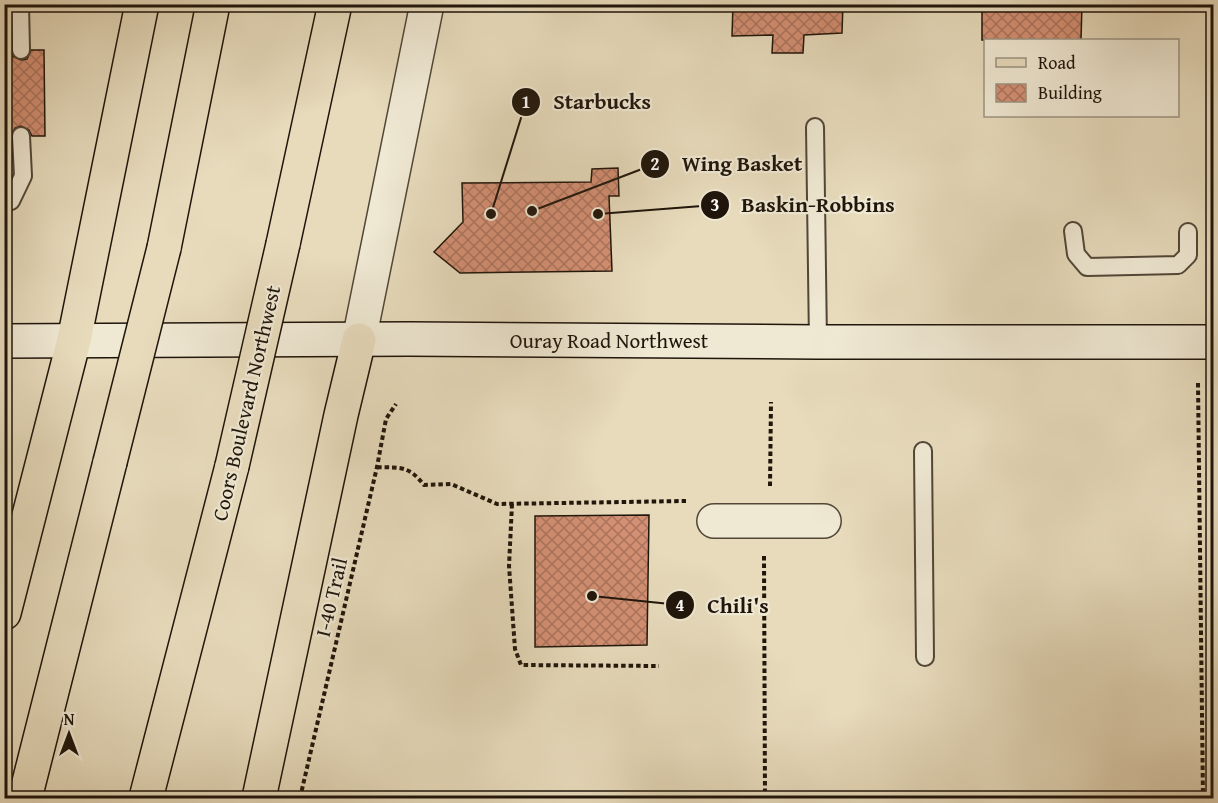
<svg xmlns="http://www.w3.org/2000/svg" width="1218" height="803" font-family="'Gentium Book Plus',serif">
  <style>
    .building { fill: url(#building-cross-hatch); stroke: #1f150b; stroke-width: 1.5 }
    .lines { fill: none; stroke-linecap: round; stroke-linejoin: round }
    .lane-casing { stroke: #514637; stroke-width: 20 }
    .street-casing { stroke: #514637; stroke-width: 36 }
    .secondary-casing { stroke: #1f150b; stroke-width: 36 }
    .primary-casing { stroke: #1f150b; stroke-width: 36 }
    .highway-casing { stroke: #1f150b; stroke-width: 36 }
    .path { stroke: #1f150b; stroke-width: 4; stroke-dasharray: 4.5 3; stroke-linecap: butt }
    .lane { stroke: #efe8d3; stroke-width: 16 }
    .street { stroke: #efe8d3; stroke-width: 33 }
    .secondary { stroke: #efe8d3; stroke-width: 33 }
    .primary { stroke: #e7dbbc; stroke-width: 33 }
    .highway { stroke: #e7dbbc; stroke-width: 33 }
    .primary-bridge-casing { stroke: #1f150b; stroke-width: 36; stroke-linecap: butt }
    .primary-bridge { stroke: #e7dbbc; stroke-width: 33 }
    .labels { text-anchor: middle; dominant-baseline: central; stroke-width: 4.5; stroke-linejoin: round; paint-order: stroke }
    .street-label { font-size: 21px; fill: #1f150b; stroke: #efe8d3 }
    .leader { fill: none; stroke: #1f150b; stroke-width: 2 }
    .callout-dot { fill: #1f150b; stroke: #efe8d3; stroke-width: 2 }
    .mark-label { font-size: 18px; text-anchor: middle; font-weight: bold; fill: #fff }
    .callout-label { font-size: 22px; text-anchor: middle; font-weight: bold; fill: #1f150b; stroke: #efe8d3; stroke-width: 4.5; stroke-linejoin: round; paint-order: stroke }
  </style>
  <defs>
    <pattern id="building-cross-hatch" width="8" height="8" patternUnits="userSpaceOnUse" patternTransform="scale(1.5)"><rect width="8" height="8" fill="#d49074"/><path d="M0 0l8 8M0 8l8-8" fill="none" stroke="#ab745d"/></pattern>
  </defs>
  <rect width="100%" height="100%" fill="#e7dbbc"/>
  <filter id="stains"><feTurbulence type="fractalNoise" baseFrequency=".00333" numOctaves="4"/><feColorMatrix values="0 0 0 0 .2 0 0 0 0 .09 0 0 0 0 .02 0 0 0 .5 -.17"/></filter>
  <radialGradient id="worn" r=".72"><stop offset=".6" stop-color="#630" stop-opacity="0"/><stop offset="1" stop-color="#630" stop-opacity=".3"/></radialGradient>
  <!-- building -->
  <path class="building" d="M733,4h110l-1,29 -38,2 -1,18h-31l1,-18 -41,1z
    M982,4h100l-1,36h-99z
    M4,50h6l2,6 9,4 6,-1 4,-9h13l1,86h-13l-3,-6 -8,-4 -6,2 -4,8h-7z
    M618,168l1,28h-10l3,75 -152,2 -26,-21 29,-30 -1,-39 129,-1 1,-13z
    M649,515l-2,130 -112,2v-131z"/>
  <g class="lines">
    <defs>
      <path id="lane" d="M20,4l1,46
        M815,127l3,215
        M4,203l7,-2 12,-25 -2,-40
        M1073,231l3,23 11,13 91,-2 10,-10v-23
        M923,451l2,206"/>
      <path id="street" d="M359,340l68,-336
        M714,521h110"/>
      <path id="secondary" d="M4,341l405,-2 409,3h396"/>
      <path id="primary" d="M283,244l52,-240
        M164,248l49,-244
        M74,340l68,-336
        M25,798l85,-336
        M146,798l86,-332
        M259,798l82,-383 18,-75"/>
      <path id="highway" d="M4,613l70,-273"/>
    </defs>
    <!-- lane casing -->
    <use href="#lane" class="lane-casing"/>
    <!-- street casing -->
    <use href="#street" class="street-casing"/>
    <!-- secondary casing -->
    <use href="#secondary" class="secondary-casing"/>
    <!-- primary casing -->
    <use href="#primary" class="primary-casing"/>
    <!-- highway casing -->
    <use href="#highway" class="highway-casing"/>
    <!-- path -->
    <path class="path" d="M1198,383l5,415
      M377,467c24,1 31,-2 47,18l27,-1 46,20 189,-3
      M770,486l1,-84
      M512,504l-3,62 6,83 6,16 138,1
      M764,556l1,242
      M300,798l77,-331 9,-48 10,-15"/>
    <!-- lane -->
    <use href="#lane" class="lane"/>
    <!-- street -->
    <use href="#street" class="street"/>
    <!-- secondary -->
    <use href="#secondary" class="secondary"/>
    <!-- primary -->
    <use href="#primary" class="primary"/>
    <!-- highway -->
    <use href="#highway" class="highway"/>
    <defs>
      <path id="primary-bridge" d="M110,462l54,-214
        M232,466l51,-222"/>
    </defs>
    <!-- primary-bridge casing -->
    <use href="#primary-bridge" class="primary-bridge-casing"/>
    <!-- primary-bridge -->
    <use href="#primary-bridge" class="primary-bridge"/>
  </g>
  <g class="labels">
    <!-- street labels -->
    <g class="street-label">
      <text x="609" y="340">Ouray Road Northwest</text>
      <text transform="translate(246 403) rotate(-77)">Coors Boulevard Northwest</text>
      <text transform="translate(331 597) rotate(-77)">I-40 Trail</text>
    </g>
  </g>
  <!-- callouts -->
  <path class="leader" d="M491 214L526 102M532 211L655 164M598 214L715 205M592 596L680 605"/>
  <g class="callout-dot">
    <circle cx="491" cy="214" r="6"/>
    <circle cx="532" cy="211" r="6"/>
    <circle cx="598" cy="214" r="6"/>
    <circle cx="592" cy="596" r="6"/>
    <circle cx="526" cy="102" r="15"/>
    <circle cx="655" cy="164" r="15"/>
    <circle cx="715" cy="205" r="15"/>
    <circle cx="680" cy="605" r="15"/>
  </g>
  <g class="mark-label">
    <text x="526" y="108">1</text>
    <text x="655" y="170">2</text>
    <text x="715" y="211">3</text>
    <text x="680" y="611">4</text>
  </g>
  <g class="callout-label">
    <text x="602" y="109">Starbucks</text>
    <text x="742" y="171">Wing Basket</text>
    <text x="818" y="212">Baskin-Robbins</text>
    <text x="738" y="613">Chili's</text>
  </g>
  <!-- margin -->
  <rect width="1218" height="803" fill="none" stroke="#e7dbbc" stroke-width="24"/>
  <rect x="6" y="6" width="1206" height="791" fill="none" stroke="#1f150b" stroke-width="3"/>
  <rect x="12" y="12" width="1194" height="779" fill="none" stroke="#1f150b" stroke-width="1.5"/>
  <!-- legend -->
  <rect x="984" y="39" width="195" height="78" fill="#efe8d3" stroke="#9c9483" stroke-width="1.5"/>
  <rect x="996" y="58" width="30" height="9" fill="#e7dbbc" stroke="#9c9483" stroke-width="1.5"/>
  <text x="1038" y="69" font-size="18" fill="#1f150b">Road</text>
  <rect x="996" y="84" width="30" height="18" fill="url(#building-cross-hatch)" stroke="#9c9483" stroke-width="1.5"/>
  <text x="1038" y="99" font-size="18" fill="#1f150b">Building</text>
  <!-- north arrow -->
  <g transform="translate(69 734)" stroke="#efe8d3" stroke-width="4.5" paint-order="stroke">
  <path d="M0-4.5L10 22L0 15L-10 22Z" fill="#1f150b"/>
  <text y="-9" font-size="16" font-weight="bold" text-anchor="middle" fill="#1f150b">N</text>
  </g>
  <rect width="100%" height="100%" filter="url(#stains)"/>
  <rect width="100%" height="100%" fill="url(#worn)"/>
</svg>
